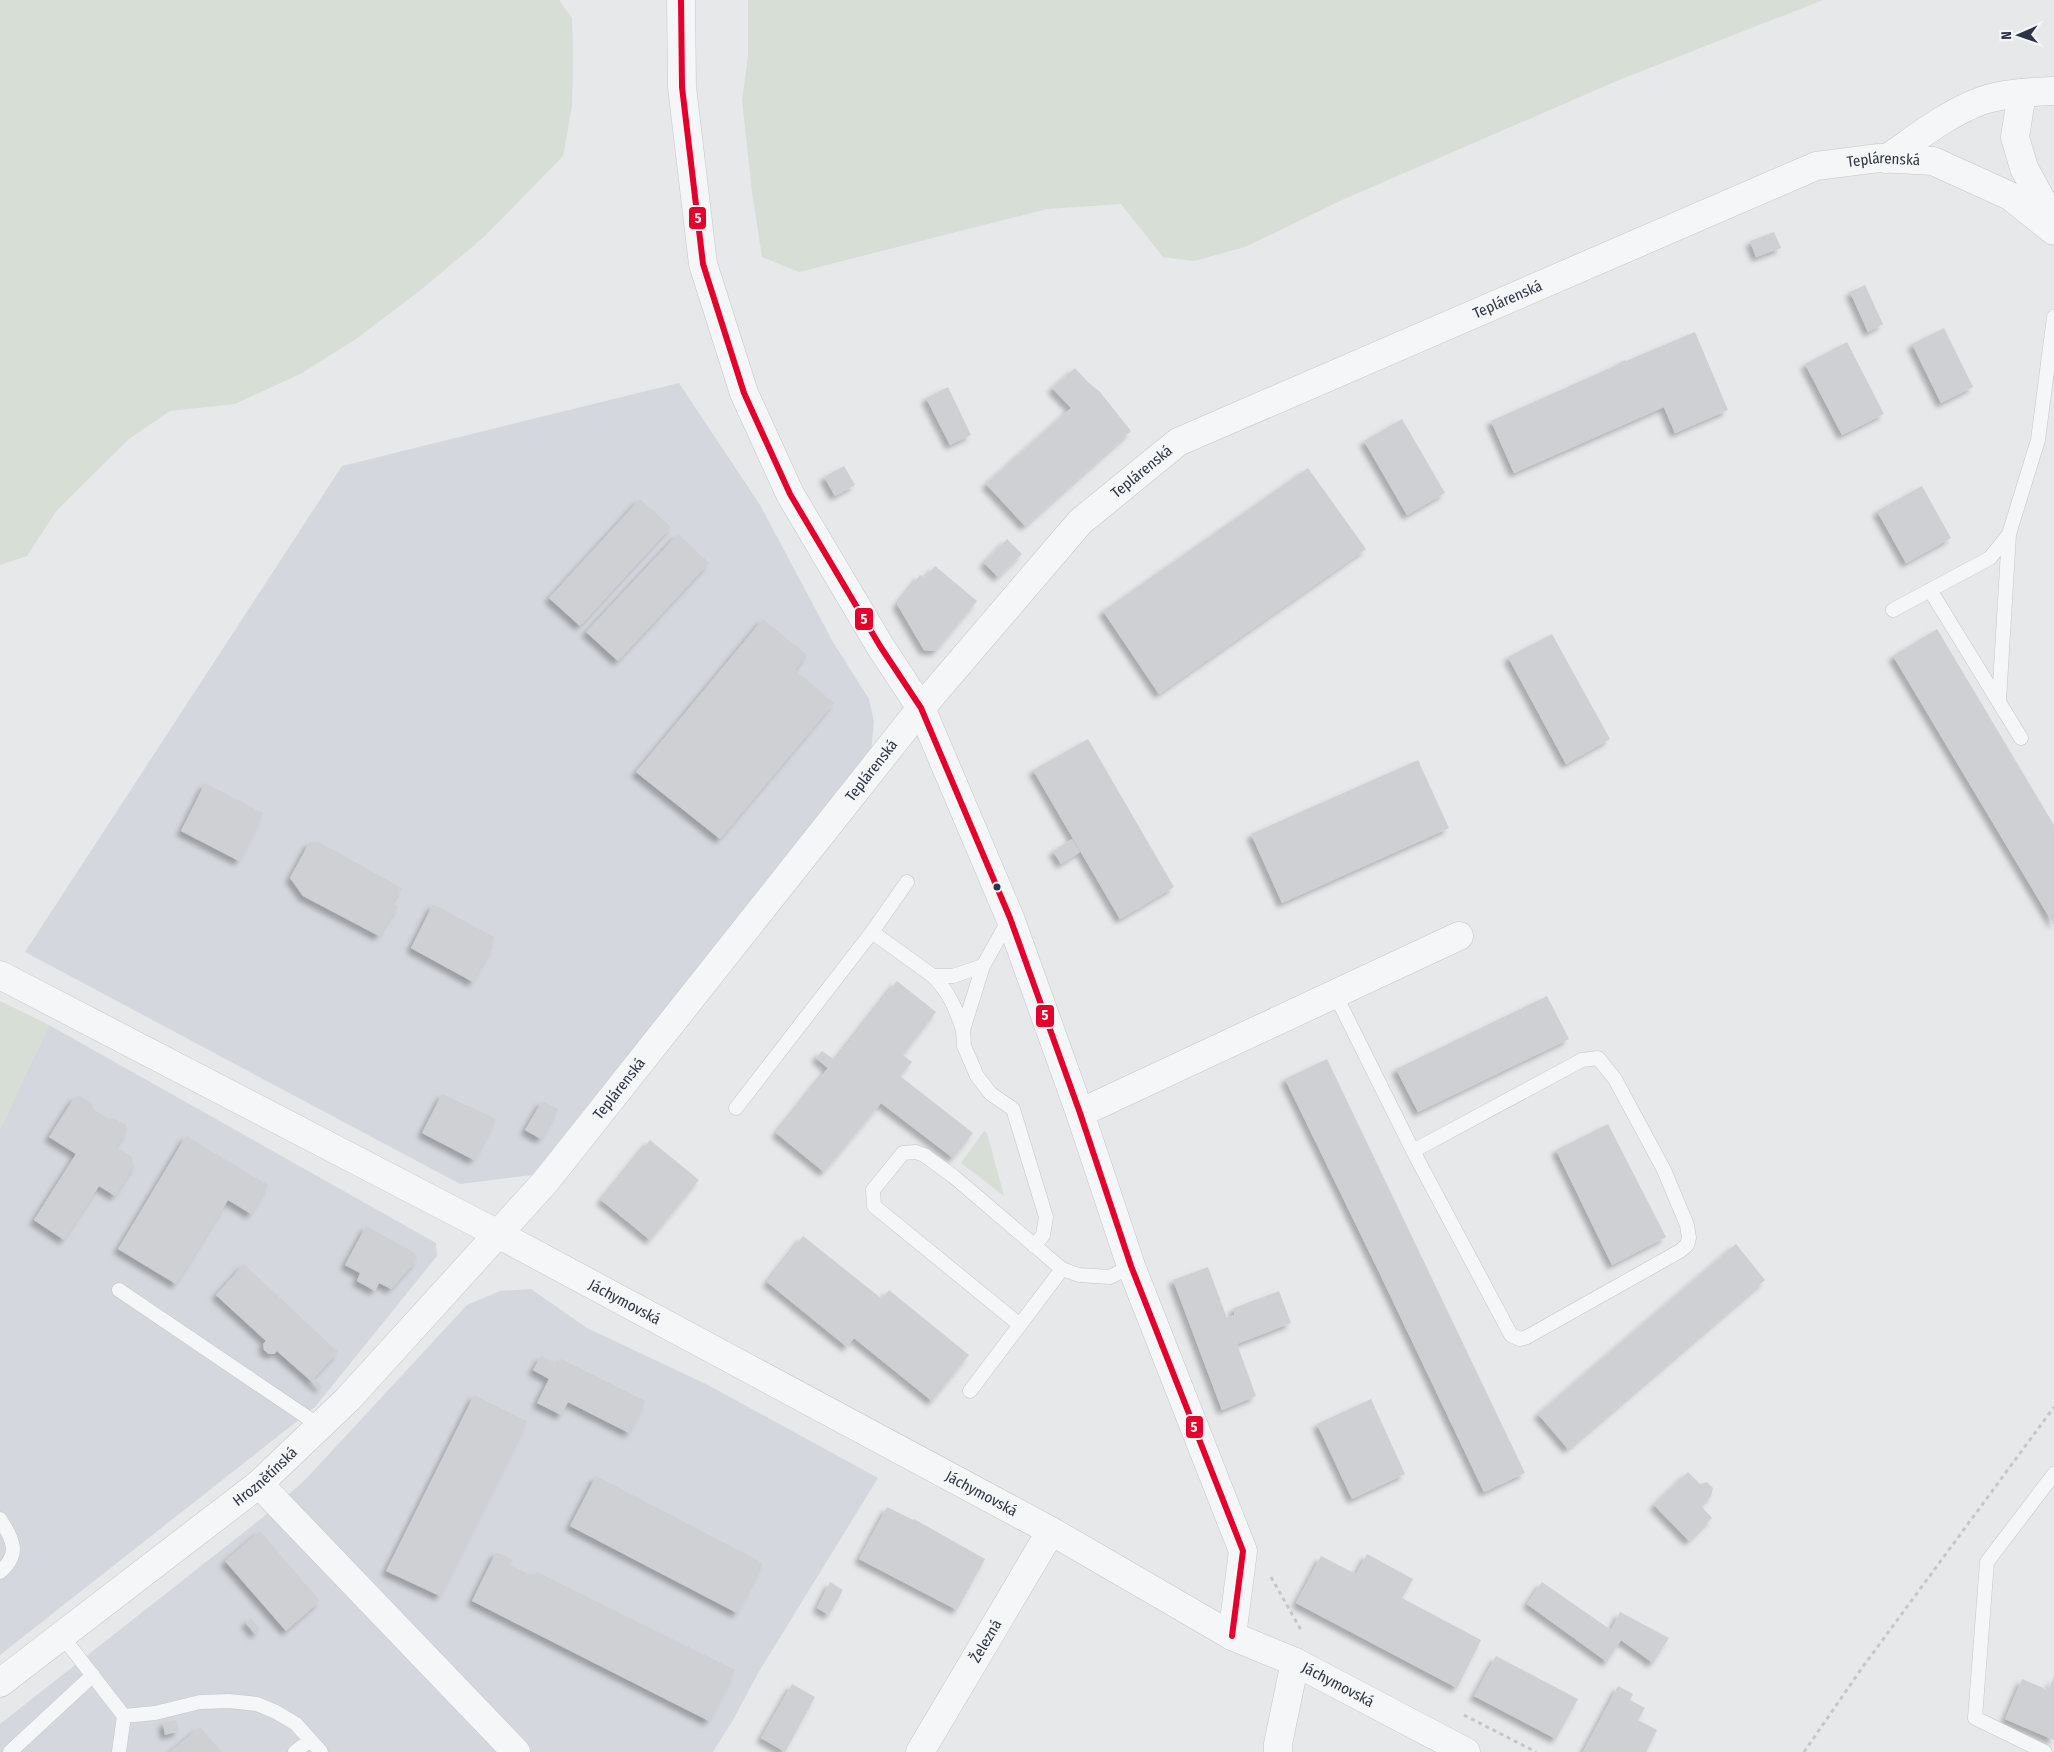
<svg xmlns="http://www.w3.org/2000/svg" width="2054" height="1752" font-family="'Fira Sans Condensed',sans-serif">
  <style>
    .built { fill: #d4d7dd }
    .green { fill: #d6ded6 }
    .building { fill: #ced0d3; filter: url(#shadow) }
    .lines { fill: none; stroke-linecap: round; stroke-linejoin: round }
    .service-casing { stroke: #c4c6c8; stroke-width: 15 }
    .minor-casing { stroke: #c4c6c8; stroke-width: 29 }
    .tertiary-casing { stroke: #c4c6c8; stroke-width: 29 }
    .path { stroke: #c5c6ca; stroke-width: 3; stroke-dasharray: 4 4; stroke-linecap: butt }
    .service { stroke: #f5f6f7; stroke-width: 14 }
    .minor { stroke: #f5f6f7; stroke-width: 28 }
    .tertiary { stroke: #f5f6f7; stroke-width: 28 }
    .bus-1-casing { stroke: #f4f6f9; stroke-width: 10 }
    .bus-1 { stroke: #e4002b; stroke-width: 6 }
    .bus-dot { fill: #2b3445; stroke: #f4f6f9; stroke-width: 2 }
    .labels { text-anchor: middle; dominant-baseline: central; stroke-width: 5; stroke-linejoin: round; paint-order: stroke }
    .street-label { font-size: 15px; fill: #2b3445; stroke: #f4f6f9 }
    .line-badge { stroke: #f4f6f9; stroke-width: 2 }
    .badge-label { font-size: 14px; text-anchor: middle; font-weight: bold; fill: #fff }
  </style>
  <defs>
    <filter id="shadow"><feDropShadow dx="-4.5" dy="4.5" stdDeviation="2.5" flood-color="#0004"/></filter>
  </defs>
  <rect width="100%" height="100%" fill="#e6e8ea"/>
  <!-- built -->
  <path class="built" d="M679,383l81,122 73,137 36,57 5,23 -3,30 -339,423 -72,9 -435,-232 317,-486z
    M49,1025l387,218 1,13 -122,151 -315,248v-526z
    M531,1289l56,39 121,57 170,93 -121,197 -24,45 -20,32h-713v-28l262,-206 43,-38 162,-175 33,-14z"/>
  <!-- green -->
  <path class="green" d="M0,0h559l13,18 1,38 -1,50 -9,50 -78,80 -63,53 -66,50 -54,34 -67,31 -65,7 -41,28 -72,71 -30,46 -27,9z
    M748,0h1075l-204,80 -277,120 -97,47 -51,14 -31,-4 -42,-53 -74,5 -248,63 -37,-15 -10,-65 -10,-92 6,-43z
    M0,1001l49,24 -49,104z
    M984,1131l3,2 17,63 -43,-33z"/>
  <!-- building -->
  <path class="building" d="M1774,232l7,16 -25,9 -6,-16z
    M1865,285l18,39 -15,8 -18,-40z
    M1944,328l29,59 -32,16 -29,-59z
    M1695,332l33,78 -53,23 -11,-26 -150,66 -23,-52 128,-57 -1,-1 7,-3 1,1z
    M1847,342l37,72 -42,21 -37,-71z
    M1075,368l13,14 12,10 31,39 -106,95 -39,-42 85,-76 -19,-20z
    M948,387l23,48 -21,10 -24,-47z
    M1402,419l43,74 -38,22 -43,-74z
    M844,466l11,19 -20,11 -11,-19z
    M1308,468l58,81 -207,145 -56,-83z
    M1922,486l29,52 -45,25 -29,-52z
    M640,499l31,28 -91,99 -31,-28z
    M678,534l31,29 -91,98 -32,-29z
    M1007,539l15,15 -24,23 -14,-14z
    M935,566l42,35 -41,50 -12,-1 -27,-46 23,-29 5,3z
    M763,619l44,36 -12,15 39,33 -114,136 -84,-67z
    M1937,629l117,196v100l-161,-269z
    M1552,634l58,105 -44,25 -58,-107z
    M1088,739l86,148 -54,32 -87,-149z
    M1418,760l31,68 -167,75 -31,-69z
    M205,783l58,30 -24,48 -58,-30z
    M1072,839l8,13 -19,12 -8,-13z
    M319,842l83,46 -10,15 6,3 -19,30 -76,-40 -13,-18 19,-35z
    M433,904l61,33 -3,8 2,1 -20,36 -62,-34z
    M897,981l39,31 -33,43 9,7 -12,14 73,57 -20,25 -72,-55 -57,69 -48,-39 52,-65 -12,-10 6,-7 13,9z
    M1547,996l22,43 -151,73 -22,-43z
    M1327,1059l198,414 -41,19 -104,-218 -95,-195z
    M442,1094l54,25 -22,41 -52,-27z
    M80,1096l12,7 1,6 16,10 5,-1 12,7 1,6 -11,16 16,10 2,10 -19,29 -16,-10 -35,54 -30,-20 42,-66 -27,-17 25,-39z
    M542,1101l16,8 -17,30 -16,-9z
    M1608,1124l58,113 -54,28 -56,-115z
    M186,1136l82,49 -17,29 -23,-14 -52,84 -58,-35z
    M650,1140l49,40 -49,60 -49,-40z
    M366,1226l49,27 2,7 -26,29 -12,-6 -4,8 -18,-10 3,-8 -15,-8z
    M803,1236l79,63 7,-9 80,65 -37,46 -78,-63 -7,9 -80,-65z
    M1736,1244l29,36 -197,169 -30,-35z
    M244,1264l94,88 -24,26 8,8 -2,3 -43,-38 -3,3h-5l-5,-4 -1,-6 3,-3 -50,-46z
    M1208,1267l19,51 7,-3v-7l45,-17 12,32 -54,21 19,52 -34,14 -49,-130z
    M541,1356l17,8 3,-5 84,42 -16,32 -61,-31 -7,13 -24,-12 12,-24 -16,-9z
    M474,1395l53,26 -87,175 -54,-25z
    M1371,1399l34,75 -53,25 -35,-75z
    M1688,1472l12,12 7,-2 6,6 -2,8 -10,10 11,12 -23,23 -35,-36z
    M596,1476l167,87 -26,50 -167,-87z
    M887,1507l26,13 1,-1 71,40 -28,51 -98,-51z
    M260,1531l60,70 -34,30 -61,-70z
    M496,1552l17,8 -3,5 25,12 2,-5 198,98 -26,51 -237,-120z
    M1367,1554l46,25 -11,19 79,42 -24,48 -161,-85 25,-47 35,18z
    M830,1582l13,8 -14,25 -12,-7z
    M1542,1582l69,48 9,-18 49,26 -16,25 -32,-23 -14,22 -80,-58z
    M251,1618l9,11 -5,5 -9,-11z
    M1496,1656l82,43 -22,40 -82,-43z
    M2054,1677v63l-49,-21 17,-40 26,11z
    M792,1684l23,13 -30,55 -24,-14z
    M1618,1686l15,8 -3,6 15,8 -7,12 19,10 -11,22h-63z
    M176,1720l3,11 -14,4 -2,-12z
    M200,1727l22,25h-52z"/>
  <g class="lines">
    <defs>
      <path id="service" d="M1930,590l91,148
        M1893,610l97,-52 19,-24 29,-94 16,-123
        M1999,701l10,-167
        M872,932l35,-50
        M983,966l-20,64 1,16 13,30 14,18 22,15 33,108 -3,18 -9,11
        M933,976c16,16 23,33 30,54
        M1335,994l78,157 98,184 9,4 7,-2 153,-86 7,-6 2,-7 -2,-13 -23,-55 -49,-91 -17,-21 -16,2 -169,91
        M736,1108l136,-176 61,44h20l30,-10 27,-48
        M119,1290l201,136
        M1020,1325l-146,-119 -1,-16 30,-37 13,-1 8,3 29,21 109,93 17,6 31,2 21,-11
        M970,1391l92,-122
        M0,1519c13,20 21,35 0,53
        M62,1636l62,80 -5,36
        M124,1716l31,-3 45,-11 29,-1 28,3 19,8 20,12 25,28
        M10,1752l83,-77
        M295,1752l15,-12
        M2045,1752l-70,-34 12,-156 67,-88"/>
      <g id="minor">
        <path d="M681,0l1,87 21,177 41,129 46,101 90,152 41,62 89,210 70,195 51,153 112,285 -11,85"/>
        <path d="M2022,93l-7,44 9,31 30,55"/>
        <path d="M1886,159c31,-21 60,-45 95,-58 23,-8 50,-9 73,-10"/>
        <path d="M1080,1113l379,-177"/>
        <path d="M259,1484l257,268"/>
        <path id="s1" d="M920,1752l131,-221"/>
        <path d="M1278,1752v-8l17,-82"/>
      </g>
      <g id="tertiary">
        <path id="s2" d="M0,975l498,259 553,297 181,105 63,26 171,90"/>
        <path id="s3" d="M0,1683l259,-199 89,-85 198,-218 375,-473 159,-186 98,-80 638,-276 63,-8 54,3 77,35 44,35"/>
      </g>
    </defs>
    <!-- service casing -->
    <use href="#service" class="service-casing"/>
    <!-- minor casing -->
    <use href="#minor" class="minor-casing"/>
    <!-- tertiary casing -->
    <use href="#tertiary" class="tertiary-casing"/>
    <!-- path -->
    <path class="path" d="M1271,1577l30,53
      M1464,1715l72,37
      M1804,1752l58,-84 192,-261"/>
    <!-- service -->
    <use href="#service" class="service"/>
    <!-- minor -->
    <use href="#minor" class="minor"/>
    <!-- tertiary -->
    <use href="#tertiary" class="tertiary"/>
    <defs>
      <path id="bus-1" d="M681,0l1,87 21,177 41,129 46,101 90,152 41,62 89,210 70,195 51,153 112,285 -11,85"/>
    </defs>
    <!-- bus-1 casing -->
    <use href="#bus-1" class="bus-1-casing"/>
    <!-- bus-1 -->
    <use href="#bus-1" class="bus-1"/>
  </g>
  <!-- markers -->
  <circle class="bus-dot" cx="997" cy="887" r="4.5"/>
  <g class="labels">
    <!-- street labels -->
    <g class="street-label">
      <text stroke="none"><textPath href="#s3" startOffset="2482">Teplárenská</textPath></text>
      <text stroke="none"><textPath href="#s3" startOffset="2078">Teplárenská</textPath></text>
      <text stroke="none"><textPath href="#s3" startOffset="1672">Teplárenská</textPath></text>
      <text stroke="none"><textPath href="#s3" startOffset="1268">Teplárenská</textPath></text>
      <text stroke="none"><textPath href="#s3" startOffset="862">Teplárenská</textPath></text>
      <text stroke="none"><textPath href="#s2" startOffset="705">Jáchymovská</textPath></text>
      <text stroke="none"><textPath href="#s3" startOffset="336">Hroznětínská</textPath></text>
      <text stroke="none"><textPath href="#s2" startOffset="1110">Jáchymovská</textPath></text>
      <text stroke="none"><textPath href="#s1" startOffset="129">Železná</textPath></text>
      <text stroke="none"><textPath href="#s2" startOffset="1515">Jáchymovská</textPath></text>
    </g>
  </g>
  <g class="line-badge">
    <rect x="688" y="206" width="19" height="24" rx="5" fill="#e4002b"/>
    <rect x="854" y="607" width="20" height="24" rx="5" fill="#e4002b"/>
    <rect x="1035" y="1004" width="20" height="24" rx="5" fill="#e4002b"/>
    <rect x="1185" y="1415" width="19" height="24" rx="5" fill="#e4002b"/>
  </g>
  <g class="badge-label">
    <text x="698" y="223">5</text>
    <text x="864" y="624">5</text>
    <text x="1045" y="1020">5</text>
    <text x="1194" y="1432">5</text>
  </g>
  <!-- north arrow -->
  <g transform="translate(2019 35) rotate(268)" stroke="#f4f6f9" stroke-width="4" paint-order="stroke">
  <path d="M0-4L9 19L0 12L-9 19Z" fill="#2b3445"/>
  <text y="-8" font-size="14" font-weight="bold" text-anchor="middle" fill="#2b3445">N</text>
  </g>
</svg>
